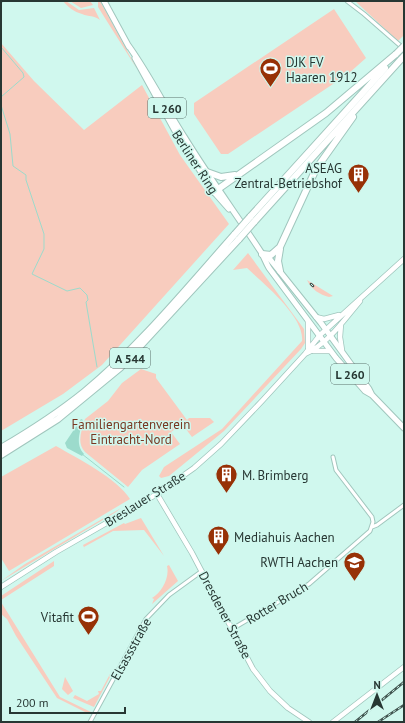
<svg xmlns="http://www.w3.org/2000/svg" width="405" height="723" font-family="'PT Sans',sans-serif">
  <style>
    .green { fill: #f8ccbe }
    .water { fill: #9cdbcc }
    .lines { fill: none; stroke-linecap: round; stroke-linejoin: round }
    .stream { stroke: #9cdbcc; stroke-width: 1 }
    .street-casing { stroke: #a0c6bd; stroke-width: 5 }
    .secondary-casing { stroke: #a0c6bd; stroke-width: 6 }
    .primary-casing { stroke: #a0c6bd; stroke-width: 7 }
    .highway-casing { stroke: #a0c6bd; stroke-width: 8 }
    .street { stroke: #fff; stroke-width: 3 }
    .secondary { stroke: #fff; stroke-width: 4.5 }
    .primary { stroke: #fff; stroke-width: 5 }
    .highway { stroke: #fff; stroke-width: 6 }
    .rail-casing { stroke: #415550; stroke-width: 2.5 }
    .rail { stroke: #d0f8ee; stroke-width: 1; stroke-dasharray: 3; stroke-linecap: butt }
    .highway-bridge-casing { stroke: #a0c6bd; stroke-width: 8; stroke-linecap: butt }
    .highway-bridge { stroke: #fff; stroke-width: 6 }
    .labels { text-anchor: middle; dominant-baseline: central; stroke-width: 3; stroke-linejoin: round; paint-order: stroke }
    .shield { fill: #d0f8ee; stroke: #5a716b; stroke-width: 1 }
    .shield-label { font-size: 12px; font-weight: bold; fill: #273733 }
    .poi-label { font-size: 13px; fill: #273733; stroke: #d0f8ee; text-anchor: start }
    .street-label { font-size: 13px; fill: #273733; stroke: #d0f8ee }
    .park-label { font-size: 13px; fill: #783721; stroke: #d0f8ee }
  </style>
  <rect width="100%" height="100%" fill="#d0f8ee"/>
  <!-- green -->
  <path class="green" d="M63,1h3l13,9 15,-2 6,12c-6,-5 -11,-3 -18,-6 -8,-2 -14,-7 -19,-13z
    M70,1h20l3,4 -12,3z
    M98,1h2l37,68 -39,-62z
    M355,1h49v34l-6,6z
    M334,9l32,49 -18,16 -120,80h-7l-27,-40v-11z
    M1,43l33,38 50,49 58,-45 38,70 49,69 -127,141 -39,29 -62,37z
    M248,253l56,76 1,14 -4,6 -77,82 -55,45 -8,2 -2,-2 5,-9 58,-38 80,-88c3,-24 -39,-58 -55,-73l-14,2z
    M307,280l26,16 -4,1c-9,-2 -18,-8 -22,-17z
    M141,369l15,5v4l31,42 2,-2h21l4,4 -22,15 -10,-13 -11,8 9,12 -38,26 -14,17 -43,-35c-9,-10 -3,-22 0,-33l23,-18 14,-18z
    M56,446c21,12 62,33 74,53l-121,72 -8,-13v-81z
    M121,508l-5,4 -115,69 24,-17z
    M141,518l23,38 -20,-26 -31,1 -29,16 1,3 -2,-5 41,-22 1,1z
    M54,561v5l-53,34v-4z
    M169,565l9,16 -26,23 2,-5 -2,-1c9,-5 18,-20 15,-32z
    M1,602l59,95 31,15 -2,2 -32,-16 -41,-62 -9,-17 -6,-5z
    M110,674l1,1 -17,32 -21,-9 2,-3 12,6 12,-7 -1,-3h3z
    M65,677l8,14 -5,4 -6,-6z"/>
  <!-- water -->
  <path class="water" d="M81,419l2,1c-3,12 -8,24 1,34l-2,2 -15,-8 -2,-5z"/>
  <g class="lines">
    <!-- stream -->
    <path class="stream" d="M1,4l2,-3
      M1,47l22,26 1,4 -23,20
      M1,105l9,29 3,32 13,9v5l18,54v15l-12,25 35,17 13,-3 7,7 1,5 -2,2 11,65
      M82,454l42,33"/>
    <defs>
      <path id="street" d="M347,1l17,13 39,34
        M372,527l5,-2 27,-20
        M232,629l77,-45 61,-53 3,-9 -1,-5 -36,-47 -3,-13
        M90,722l56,-103 23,-24 33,-24"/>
      <path id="secondary" d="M316,317l8,2 15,-4
        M308,321v27
        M341,324l-1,13 2,13
        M313,351h17
        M305,354c23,-10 39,-34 55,-53
        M157,494l35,59 61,116 17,22 18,17 21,14
        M1,587l55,-35 101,-58 37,-26 27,-24 41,-43 43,-47 15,-19 84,-76
        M333,722l71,-55"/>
      <path id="primary" d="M104,1l25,46
        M128,45c21,29 37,62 57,93 24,39 51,76 76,114 3,5 5,11 8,16l67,90 29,33 7,4 32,33
        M135,58l45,82 34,52 15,17
        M265,255l4,3 52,65 48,66 3,6"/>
      <path id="highway" d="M207,172l14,5 14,-2
        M214,192l112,-79 70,-59
        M250,217l135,-149
        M254,222l150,-166
        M280,249l-2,12 2,10
        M262,254l9,1 9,-8 36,-78 37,-52
        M1,448c29,-17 57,-35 83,-56 56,-46 103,-104 151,-158
        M1,455l57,-36 62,-51 119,-129"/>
    </defs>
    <!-- street casing -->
    <use href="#street" class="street-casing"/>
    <!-- secondary casing -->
    <use href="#secondary" class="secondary-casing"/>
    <!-- primary casing -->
    <use href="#primary" class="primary-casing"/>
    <!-- highway casing -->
    <use href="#highway" class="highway-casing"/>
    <!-- street -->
    <use href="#street" class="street"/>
    <!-- secondary -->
    <use href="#secondary" class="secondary"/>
    <!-- primary -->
    <use href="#primary" class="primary"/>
    <!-- highway -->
    <use href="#highway" class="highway"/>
    <defs>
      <path id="rail" d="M311,284l2,2
        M355,722l49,-40
        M378,722l26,-17"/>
    </defs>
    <!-- rail casing -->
    <use href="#rail" class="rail-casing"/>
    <!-- rail -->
    <use href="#rail" class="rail"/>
    <defs>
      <path id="highway-bridge" d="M396,54l8,-8
        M235,234l15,-17
        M239,239l15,-17"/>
    </defs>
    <!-- highway-bridge casing -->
    <use href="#highway-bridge" class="highway-bridge-casing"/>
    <!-- highway-bridge -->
    <use href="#highway-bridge" class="highway-bridge"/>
  </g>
  <!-- icons -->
  <defs>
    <symbol id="stadium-pin" viewBox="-11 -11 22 30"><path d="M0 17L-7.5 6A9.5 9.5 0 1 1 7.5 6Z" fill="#973106" stroke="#d0f8ee"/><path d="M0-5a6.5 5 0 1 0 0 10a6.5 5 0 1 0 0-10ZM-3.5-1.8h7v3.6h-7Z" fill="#fff"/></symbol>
    <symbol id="building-pin" viewBox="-11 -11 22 30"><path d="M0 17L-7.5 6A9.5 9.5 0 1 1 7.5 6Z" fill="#973106" stroke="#d0f8ee"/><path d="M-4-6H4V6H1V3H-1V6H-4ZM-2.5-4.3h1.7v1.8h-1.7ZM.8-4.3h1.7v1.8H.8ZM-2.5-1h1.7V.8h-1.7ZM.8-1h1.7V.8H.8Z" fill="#fff"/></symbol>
    <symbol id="university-pin" viewBox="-11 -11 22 30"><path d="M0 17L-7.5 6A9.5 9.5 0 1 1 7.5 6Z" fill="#973106" stroke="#d0f8ee"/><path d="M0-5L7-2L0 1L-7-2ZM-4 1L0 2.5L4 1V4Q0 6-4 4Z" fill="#fff"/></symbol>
  </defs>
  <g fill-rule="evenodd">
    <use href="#stadium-pin" x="258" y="56" width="25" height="34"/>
    <use href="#building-pin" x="346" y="162" width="25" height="34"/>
    <use href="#building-pin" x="214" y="462" width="25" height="34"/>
    <use href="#building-pin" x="206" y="524" width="25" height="34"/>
    <use href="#university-pin" x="342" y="550" width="25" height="34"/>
    <use href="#stadium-pin" x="76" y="604" width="25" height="34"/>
  </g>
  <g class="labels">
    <!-- shield labels -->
    <g class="shield">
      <rect x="148" y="98" width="38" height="20" rx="3"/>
      <rect x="110" y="348" width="40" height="20" rx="3"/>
      <rect x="331" y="364" width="38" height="20" rx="3"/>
    </g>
    <g class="shield-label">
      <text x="167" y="108">L 260</text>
      <text x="130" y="358">A 544</text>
      <text x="350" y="374">L 260</text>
    </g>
    <!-- poi labels -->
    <g class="poi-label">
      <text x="286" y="62">DJK FV<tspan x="286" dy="15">Haaren 1912</tspan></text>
      <text x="342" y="168" text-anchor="end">ASEAG<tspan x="342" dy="15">Zentral-Betriebshof</tspan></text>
      <text x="242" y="475">M. Brimberg</text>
      <text x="234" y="537">Mediahuis Aachen</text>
      <text x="338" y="562" text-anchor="end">RWTH Aachen</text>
      <text x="74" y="617" text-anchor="end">Vitafit</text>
    </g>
    <!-- street labels -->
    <g class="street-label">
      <text transform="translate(195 162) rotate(57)">Berliner Ring</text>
      <text transform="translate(145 499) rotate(-32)">Breslauer Straße</text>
      <text transform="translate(277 603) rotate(-31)">Rotter Bruch</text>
      <text transform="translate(225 615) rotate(62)">Dresdener Straße</text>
      <text transform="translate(131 649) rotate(-61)">Elsassstraße</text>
    </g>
    <!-- park labels -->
    <g class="park-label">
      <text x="131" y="424">Familiengartenverein<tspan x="131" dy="15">Eintracht-Nord</tspan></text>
    </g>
  </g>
  <!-- border -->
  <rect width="405" height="723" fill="none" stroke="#273733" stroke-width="4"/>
  <!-- north arrow -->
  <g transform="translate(377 695)" stroke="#d0f8ee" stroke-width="3" paint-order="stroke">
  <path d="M0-3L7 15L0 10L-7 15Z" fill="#273733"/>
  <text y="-6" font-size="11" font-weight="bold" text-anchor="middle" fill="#273733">N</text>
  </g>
  <!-- scale -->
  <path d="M10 707v6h115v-6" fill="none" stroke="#273733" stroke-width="2"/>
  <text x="16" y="707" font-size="12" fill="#273733" stroke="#d0f8ee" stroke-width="3" paint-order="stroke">200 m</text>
</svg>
